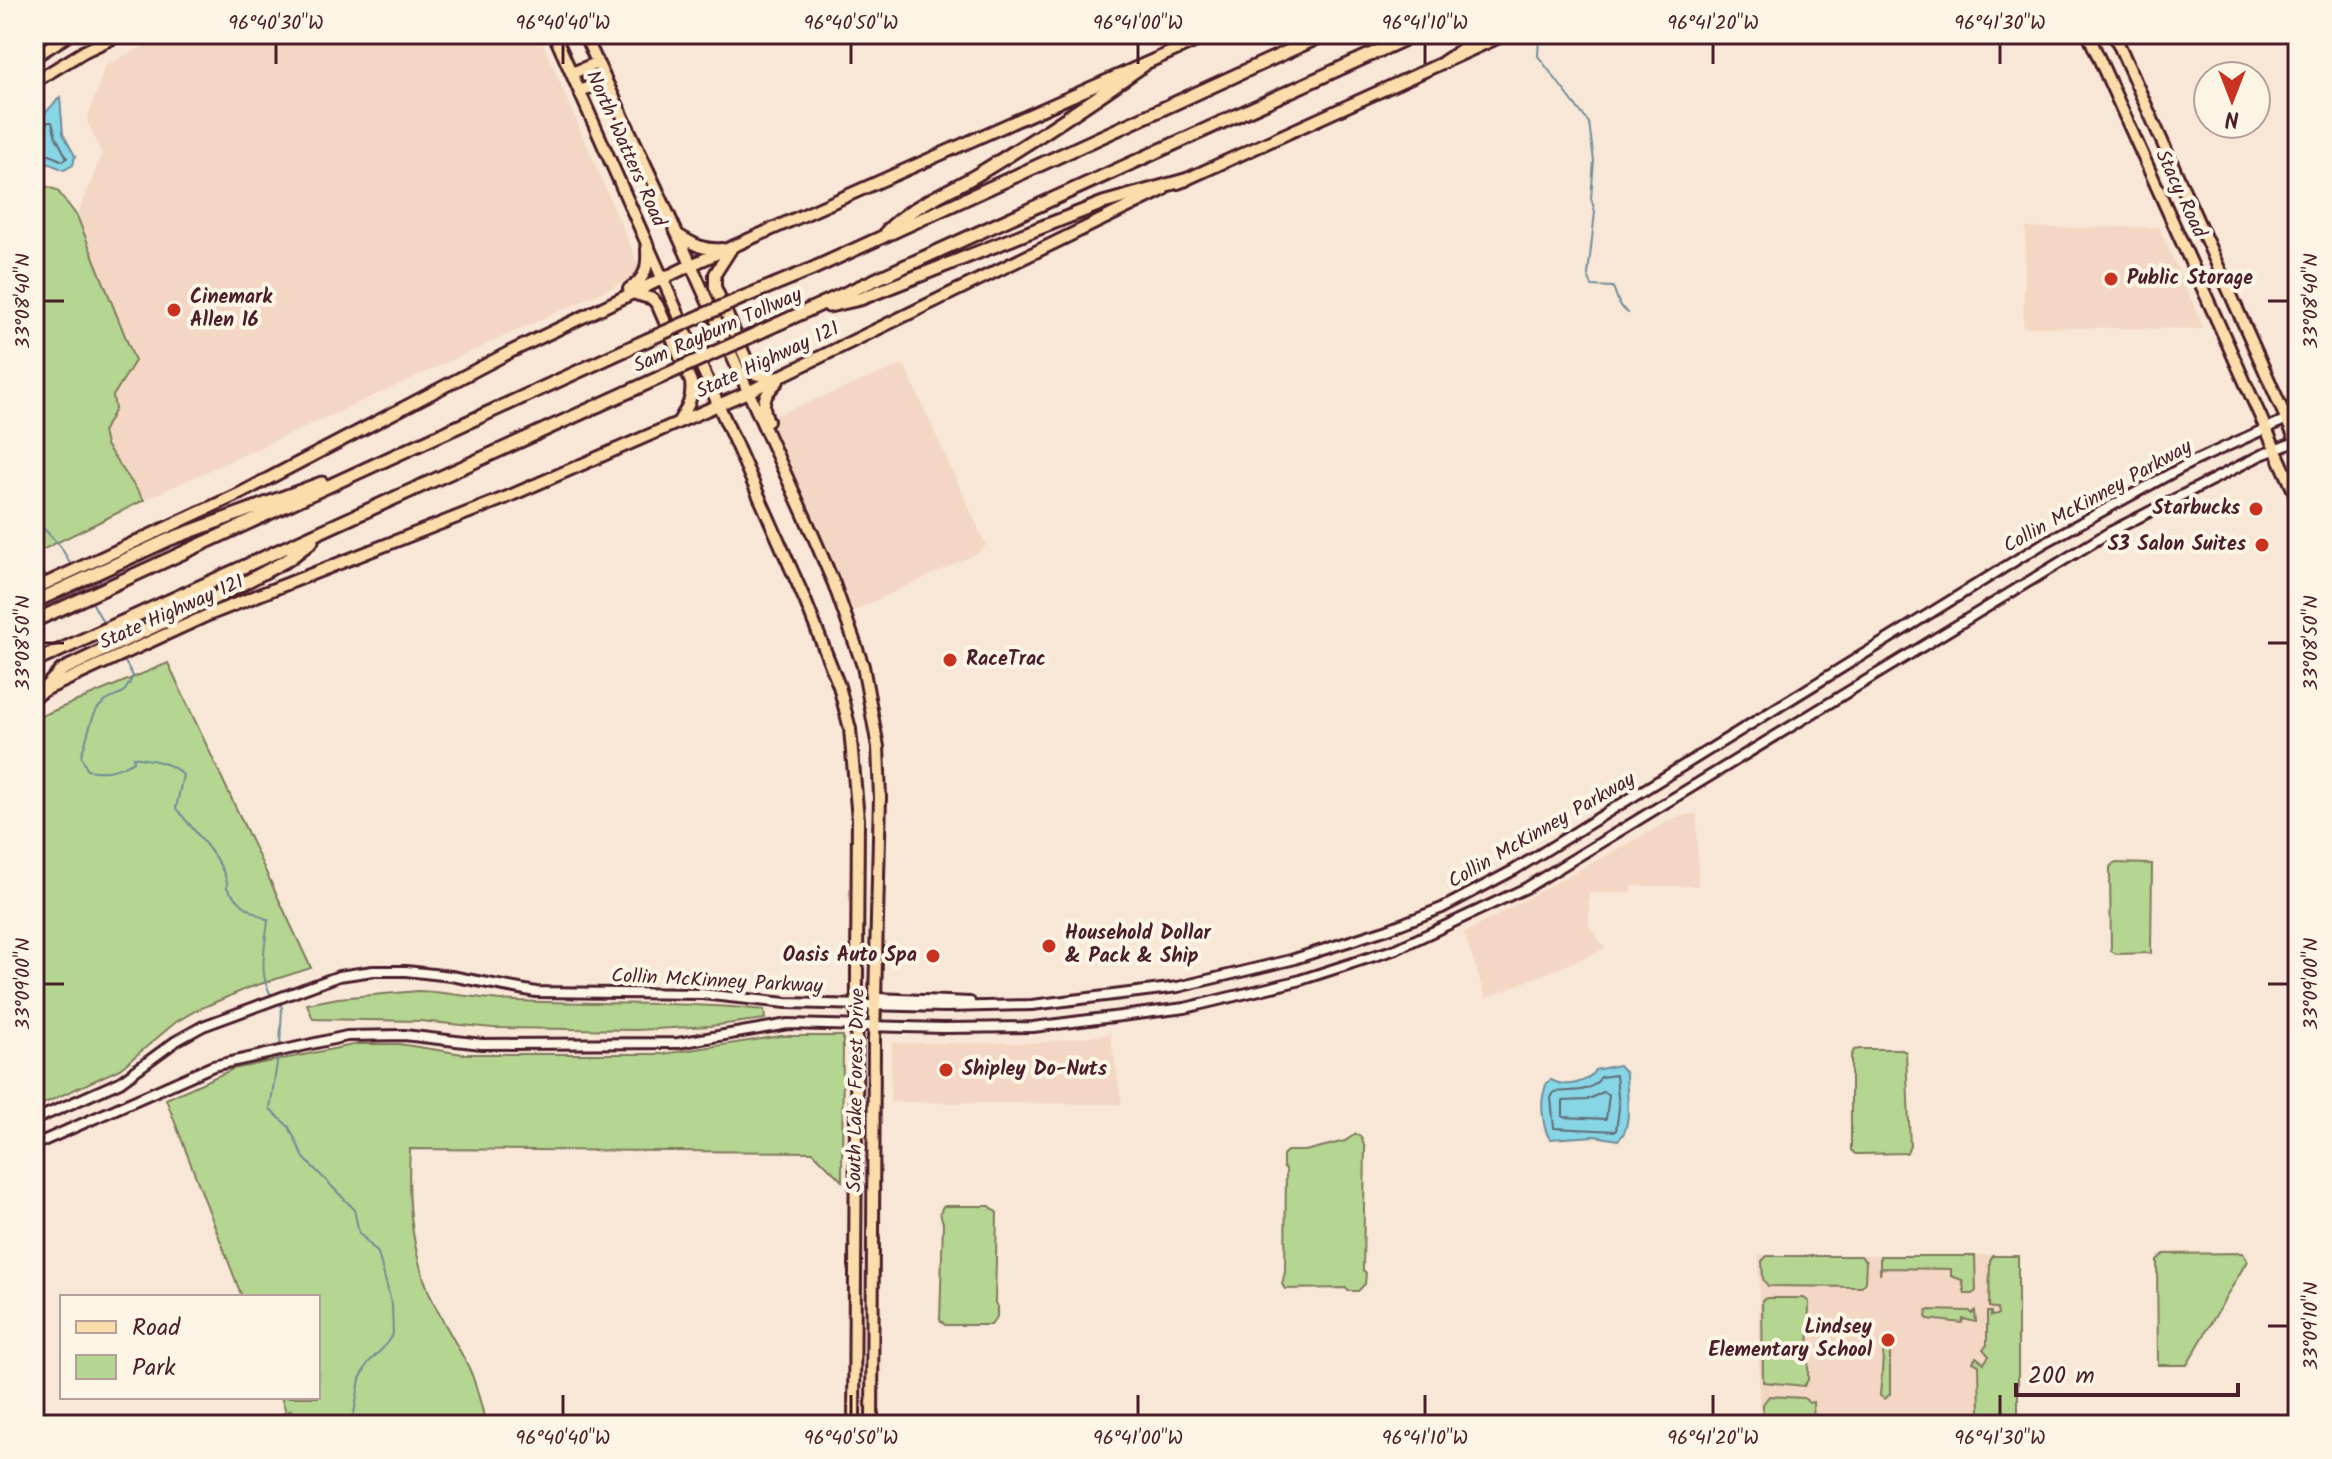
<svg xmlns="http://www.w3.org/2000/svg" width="2332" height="1459" font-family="Kalam,sans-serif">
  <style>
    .built { fill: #f3d7c4 }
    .green { fill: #b4d690; stroke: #7f7a5e; stroke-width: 2 }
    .water { fill: #87d6e5; stroke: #6f8d9b; stroke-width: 2 }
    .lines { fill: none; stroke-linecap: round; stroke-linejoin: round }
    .shore { stroke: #626875; stroke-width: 2 }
    .stream { stroke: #6f8d9b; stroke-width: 2 }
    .minor-casing { stroke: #4a1f2b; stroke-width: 14 }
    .major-casing { stroke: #4a1f2b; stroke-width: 16 }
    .highway-casing { stroke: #4a1f2b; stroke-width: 17 }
    .minor { stroke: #fcf5e5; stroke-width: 8 }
    .major { stroke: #fbddab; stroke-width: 10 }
    .highway { stroke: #fbddab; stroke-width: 11 }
    .highway-bridge-casing { stroke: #4a1f2b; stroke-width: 17; stroke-linecap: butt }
    .highway-bridge { stroke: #fbddab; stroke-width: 11 }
    .ticks { fill: none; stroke: #4a1f2b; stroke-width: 3 }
    .poi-dot { fill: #c8321e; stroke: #fcf5e5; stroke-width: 3 }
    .labels { text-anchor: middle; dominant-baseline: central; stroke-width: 8; stroke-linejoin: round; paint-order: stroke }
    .street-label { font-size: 20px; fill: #4a1f2b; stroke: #fcf5e5 }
    .poi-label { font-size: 20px; font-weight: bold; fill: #4a1f2b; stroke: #fcf5e5; text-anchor: start }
    .neatline { fill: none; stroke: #4a1f2b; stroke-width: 3 }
    .ticks-label { font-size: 20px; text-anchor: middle; fill: #4a1f2b }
  </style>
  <rect width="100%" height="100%" fill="#f8e7d6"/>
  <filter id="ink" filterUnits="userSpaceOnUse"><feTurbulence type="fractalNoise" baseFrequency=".0125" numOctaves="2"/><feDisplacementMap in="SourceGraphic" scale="16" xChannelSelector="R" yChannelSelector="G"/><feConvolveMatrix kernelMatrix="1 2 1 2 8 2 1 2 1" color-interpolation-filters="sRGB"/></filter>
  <g filter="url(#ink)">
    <!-- built -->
    <path class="built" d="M181,34h358l100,232 -6,12 -489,222 -38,-55 -4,-13 13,-23 -2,-13 22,-35 -58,-145 25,-62 -15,-33 18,-55 34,-18z
      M2159,227l45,102 -181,-2 3,-99z
      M904,364l82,181 -8,8 -125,58 -84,-193z
      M1697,813l1,73h-67v7h-42v32l16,24 -119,49 -22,-65 212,-116z
      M1110,1034l12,70 -232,-2 2,-59h146z
      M1759,1255h258v170h-258z"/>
    <!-- green -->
    <path class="green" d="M34,182l23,8 20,26 58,145 -22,35 2,13 -12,23 3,13 38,55 -104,51 -6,-3z
      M168,663l143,305 -63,20 -53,23 -19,11 -56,47 -86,39v-389z
      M2114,863l38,1 -1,89 -35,1 -5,-3 -1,-78v-6z
      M418,991c33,1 65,9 98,10 83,4 166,0 248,9l1,9 -55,7 -74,4 -143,-2 -73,-7 -107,-2 -6,-15 31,-6z
      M781,1036h62l-1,145 -29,-29 -403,-3c-3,49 1,100 20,146 11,25 26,47 38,71 9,18 13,39 18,59h-192l-3,-15 -4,3 3,12h-30l26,-13 -5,-15h37v-100h-76l-76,-198 67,-30 125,-25h41l64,10h200z
      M1860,1049h40l6,3 4,94 -3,7 -46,1h-6l-4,-4v-94l3,-6z
      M1356,1134l5,3 4,11 -2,122 3,3 -1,11 -7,7h-10l-2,-3 -61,1 -3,-5 3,-12 1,-103 -3,-2v-12l4,-4h18l40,-10z
      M943,1206h47l7,7 -2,90 2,3v11l-6,8h-46l-5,-5 3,-97 -3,-10z
      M2243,1253l4,8 -60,104h-29l-1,-105 7,-6z
      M1767,1256h94l5,6 -1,20 -4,5 -93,-1 -5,-7 -1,-18z
      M1880,1256h95l1,35 -4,3h-7l-3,-14 -11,-4v-7l-70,-1 -1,7z
      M1993,1256h25v169h-46l-1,-4h7l2,-8 -1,-48 -6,-3 3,-5 8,6 5,-7 -6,-7 4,-4v-33h4v4l7,-1 -1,-6 -8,-2 1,-46z
      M1767,1298h37l5,4 -1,78 -4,6 -41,-4 -1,-82z
      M1927,1310l43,1 2,3 3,-3 1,11 -13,-3 -1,4 -34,-4 -2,-2z
      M1884,1345h6v49l-5,5 -5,-3z
      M1769,1396l35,2 5,5 4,-1 1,23h-51v-21z"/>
    <!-- water -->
    <path class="water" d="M60,97l3,37 12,22 -2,9 -9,5 -21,-9 -9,-1v-35z
      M1619,1065l7,8c0,19 8,55 -8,67l-23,-4 -45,3c-7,-9 -9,-32 -7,-43 1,-5 3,-9 3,-13l5,-3c15,8 36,4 44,-10z"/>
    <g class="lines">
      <!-- shore -->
      <path class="shore" d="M34,130l7,-1 7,-7h4l4,15 11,21 -4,3 -18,-8 -11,-1
        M1616,1075l3,33 -3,23 -62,-3 -3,-30 3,-6c19,-3 35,3 47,-15z
        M1603,1092l6,3 -3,24 -43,-2v-16l24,-1z"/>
      <!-- stream -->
      <path class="stream" d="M1539,39l-1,17 51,67 5,38 -3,37 4,14 -7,63 4,11 21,1 7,19 8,7
        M34,238l9,9 2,91 -11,21
        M34,518l27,29 11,20
        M91,600l14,26
        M124,660l9,16c-13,28 -16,14 -33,30 -9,7 -13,36 -19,49l6,15c20,3 29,1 47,-9l-1,-4c19,3 36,4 50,18l-7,33c13,17 54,60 51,80 11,15 25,25 41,32 -2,22 -12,60 6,78
        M278,1002l4,5 -2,39
        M278,1056l-8,53 19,18 15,31 50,51 5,24 19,20 14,52 1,29 -10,14 -15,15 -8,16 -8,46"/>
      <defs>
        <path id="minor" d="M876,998l94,4
          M34,1120l86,-38 56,-41 27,-15 136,-50 34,-5h33l45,5 85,16 166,2 84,9 159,4 87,-2 146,-18 113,-27 97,-31 54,-21 72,-38 530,-327 146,-80 108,-49
          M34,1145l179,-79 134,-30 57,-1 78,9 196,-1 110,-19 156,4 89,-1 152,-19 112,-27 99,-32 130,-61 584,-356 151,-77 37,-14"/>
        <path id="major" d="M554,34l251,566 34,86 11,43 8,90 -4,606
          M584,34l77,164 151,335 22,51 29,82 15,81 2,50 -6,244 -2,384
          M2088,34l210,466
          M2114,34l184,411
          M34,57l36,-23
          M572,73l25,-10
          M34,82l51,-31 36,-17
          M580,91l25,-10
          M1178,183l328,-149
          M678,235c15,9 26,16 44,14
          M731,249l-16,25v13l34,79 6,8 21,4
          M629,289c17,-11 19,-21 18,-40
          M632,293l21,6 5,7 33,76c2,16 -3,25 -12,39
          M768,421c-8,-19 -4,-26 10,-40
          M34,589l207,-96 269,-141 181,-87 521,-231
          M34,695l174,-80 297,-117 243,-106 415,-202"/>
        <path id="highway" d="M1444,62l41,-28
          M887,231c25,-26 62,-39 93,-58 56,-34 110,-70 164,-108
          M744,297l66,-27 516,-236
          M829,306l31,-7 243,-96 82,-23
          M760,332l656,-298
          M34,602l136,-63 152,-56
          M34,621l613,-281
          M34,662l629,-286
          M40,693l22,-23 165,-78 62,-33 23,-18"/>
      </defs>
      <!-- minor casing -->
      <use href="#minor" class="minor-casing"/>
      <!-- major casing -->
      <use href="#major" class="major-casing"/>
      <!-- highway casing -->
      <use href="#highway" class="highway-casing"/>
      <!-- minor -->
      <use href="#minor" class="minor"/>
      <!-- major -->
      <use href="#major" class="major"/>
      <!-- highway -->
      <use href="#highway" class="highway"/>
      <defs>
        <path id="highway-bridge" d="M647,340l97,-43
          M663,376l97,-44"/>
      </defs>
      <!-- highway-bridge casing -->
      <use href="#highway-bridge" class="highway-bridge-casing"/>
      <!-- highway-bridge -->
      <use href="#highway-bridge" class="highway-bridge"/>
    </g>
  </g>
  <!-- ticks -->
  <path class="ticks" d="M276,44v20M563,44v20M851,44v20M1138,44v20M1425,44v20M1713,44v20M2000,44v20M44,301h20M2268,301h20M44,643h20M2268,643h20M44,984h20M2268,984h20M2268,1326h20M563,1395v20M851,1395v20M1138,1395v20M1425,1395v20M1713,1395v20M2000,1395v20"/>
  <!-- markers -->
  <g class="poi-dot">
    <circle cx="2111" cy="279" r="8"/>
    <circle cx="174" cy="310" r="8"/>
    <circle cx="2256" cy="509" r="8"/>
    <circle cx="2262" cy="545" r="8"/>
    <circle cx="950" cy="660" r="8"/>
    <circle cx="1049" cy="946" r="8"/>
    <circle cx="933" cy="956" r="8"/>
    <circle cx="946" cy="1070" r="8"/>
    <circle cx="1888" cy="1340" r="8"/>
  </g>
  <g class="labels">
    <!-- street labels -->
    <g class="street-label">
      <text transform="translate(625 149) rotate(66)">North Watters Road</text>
      <text transform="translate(2180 194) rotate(65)">Stacy Road</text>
      <text transform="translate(718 331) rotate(-24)">Sam Rayburn Tollway</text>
      <text transform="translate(768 361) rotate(-25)">State Highway 121</text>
      <text transform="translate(2098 497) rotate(-29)">Collin McKinney Parkway</text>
      <text transform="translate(172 613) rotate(-24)">State Highway 121</text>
      <text transform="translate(1542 831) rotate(-30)">Collin McKinney Parkway</text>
      <text transform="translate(717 982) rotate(3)">Collin McKinney Parkway</text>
      <text transform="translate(857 1090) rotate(-89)">South Lake Forest Drive</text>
    </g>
    <!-- poi labels -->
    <g class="poi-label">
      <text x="2127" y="279">Public Storage</text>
      <text x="190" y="298">Cinemark<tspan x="190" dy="23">Allen 16</tspan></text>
      <text x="2240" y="509" text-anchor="end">Starbucks</text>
      <text x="2246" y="545" text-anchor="end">S3 Salon Suites</text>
      <text x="966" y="660">RaceTrac</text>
      <text x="1065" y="934">Household Dollar<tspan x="1065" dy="23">&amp; Pack &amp; Ship</tspan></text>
      <text x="917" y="956" text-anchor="end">Oasis Auto Spa</text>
      <text x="962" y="1070">Shipley Do-Nuts</text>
      <text x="1872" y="1328" text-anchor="end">Lindsey<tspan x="1872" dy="23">Elementary School</tspan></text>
    </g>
  </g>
  <!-- margin -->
  <rect width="2332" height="1459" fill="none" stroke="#fcf5e5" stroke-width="88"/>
  <!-- legend -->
  <rect x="60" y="1295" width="260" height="104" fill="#fcf5e5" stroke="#b59f9b" stroke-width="2"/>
  <rect x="76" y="1321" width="40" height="12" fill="#fbddab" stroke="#b59f9b" stroke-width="2"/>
  <text x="132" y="1335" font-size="24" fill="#4a1f2b">Road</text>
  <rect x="76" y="1355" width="40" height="24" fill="#b4d690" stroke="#b59f9b" stroke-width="2"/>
  <text x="132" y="1375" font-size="24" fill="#4a1f2b">Park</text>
  <!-- north arrow -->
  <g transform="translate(2232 100) rotate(180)"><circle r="38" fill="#fcf5e5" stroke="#b59f9b" stroke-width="2"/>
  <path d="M0-6L14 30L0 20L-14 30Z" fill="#c8321e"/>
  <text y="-12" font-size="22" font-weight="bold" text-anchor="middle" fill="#4a1f2b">N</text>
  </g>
  <!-- scale -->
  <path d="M2016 1383v12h222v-12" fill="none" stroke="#4a1f2b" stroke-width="4"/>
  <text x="2028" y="1383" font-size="24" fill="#4a1f2b" stroke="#fcf5e5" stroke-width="6" paint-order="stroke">200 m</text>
  <rect x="44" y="44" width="2244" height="1371" class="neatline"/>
  <g class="ticks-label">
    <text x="276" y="29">96°40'30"W</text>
    <text x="563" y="29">96°40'40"W</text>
    <text x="851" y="29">96°40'50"W</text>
    <text x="1138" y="29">96°41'00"W</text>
    <text x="1425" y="29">96°41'10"W</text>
    <text x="1713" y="29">96°41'20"W</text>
    <text x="2000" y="29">96°41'30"W</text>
    <text transform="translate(2310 301) rotate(-90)" y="7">33°08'40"N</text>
    <text transform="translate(22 301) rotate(-90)" y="7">33°08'40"N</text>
    <text transform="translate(2310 643) rotate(-90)" y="7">33°08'50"N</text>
    <text transform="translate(22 643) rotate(-90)" y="7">33°08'50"N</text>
    <text transform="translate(2310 984) rotate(-90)" y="7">33°09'00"N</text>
    <text transform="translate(22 984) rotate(-90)" y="7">33°09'00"N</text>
    <text transform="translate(2310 1326) rotate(-90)" y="7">33°09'10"N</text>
    <text x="563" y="1444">96°40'40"W</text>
    <text x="851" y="1444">96°40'50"W</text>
    <text x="1138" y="1444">96°41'00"W</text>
    <text x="1425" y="1444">96°41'10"W</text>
    <text x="1713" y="1444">96°41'20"W</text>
    <text x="2000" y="1444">96°41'30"W</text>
  </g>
</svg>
